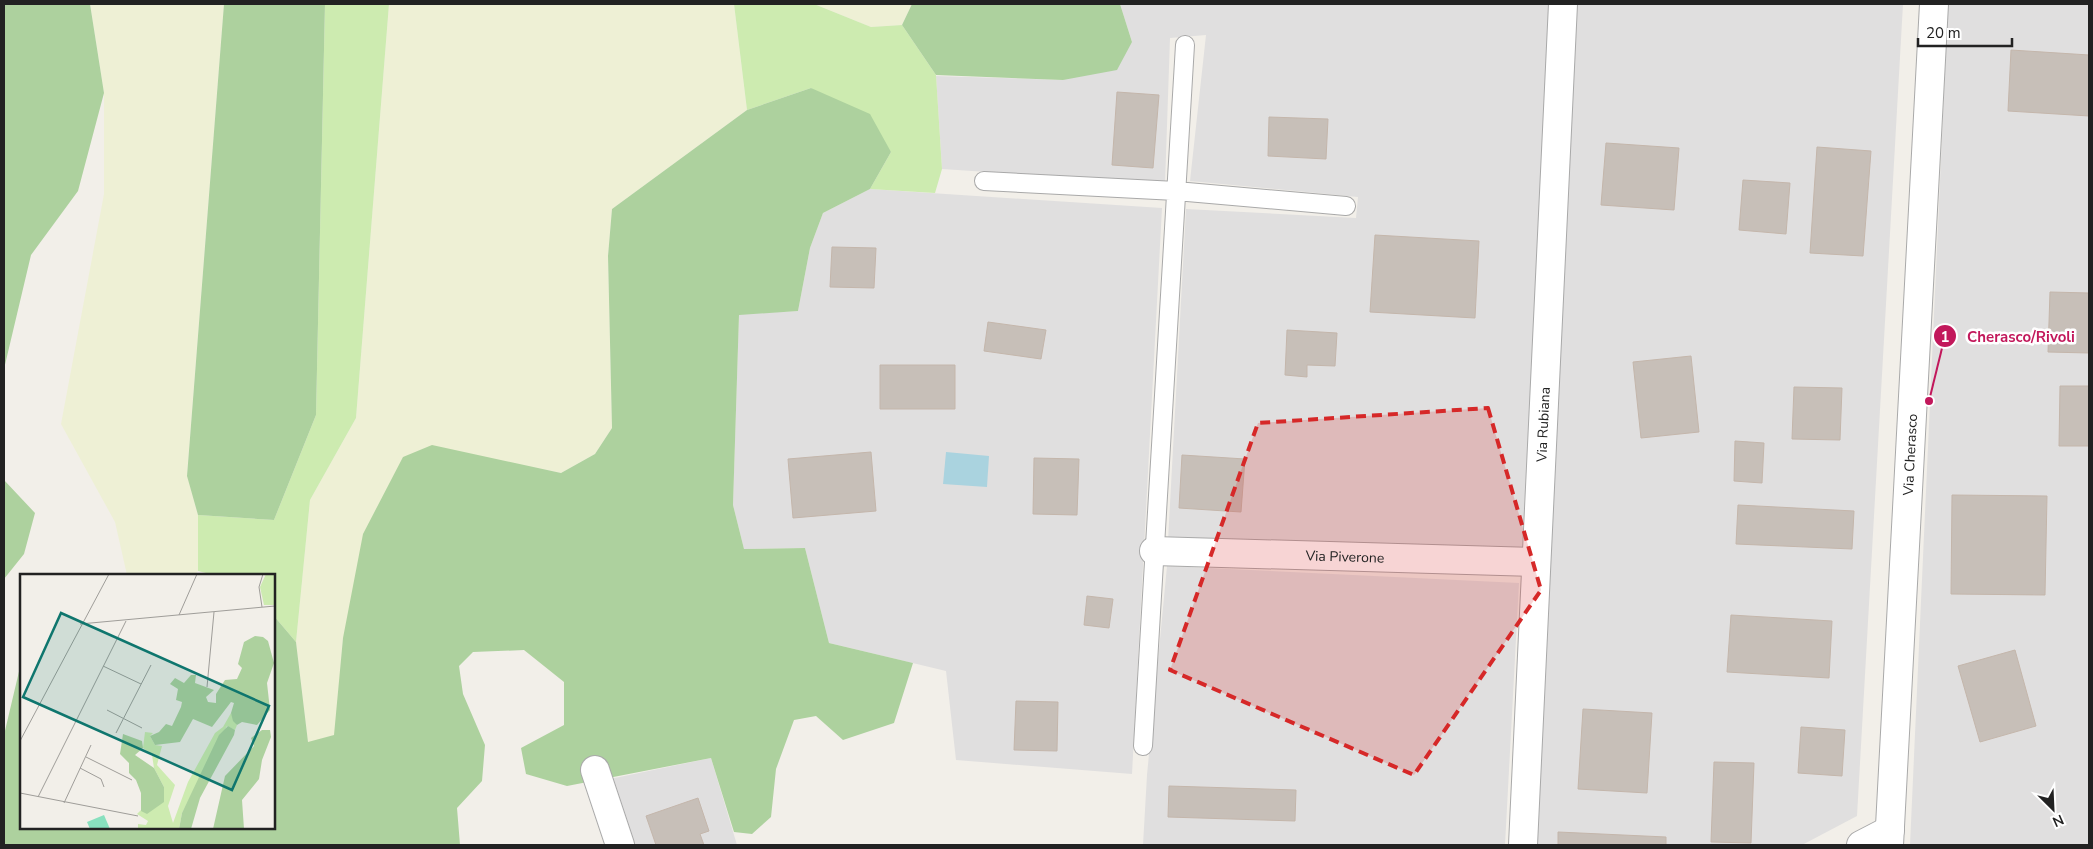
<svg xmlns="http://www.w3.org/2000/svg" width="2093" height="849" font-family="'Nunito Sans',sans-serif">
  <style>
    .residential { fill: #e0dfdf }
    .farmland { fill: #eef0d5 }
    .grass { fill: #cdebb0 }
    .forest { fill: #add19e }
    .water { fill: #aad3df }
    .building { fill: #c7bfb8; stroke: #c4b6ab }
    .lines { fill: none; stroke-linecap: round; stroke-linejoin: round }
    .lane-casing { stroke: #a9a9a9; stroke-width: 20 }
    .street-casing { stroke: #a9a9a9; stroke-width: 30 }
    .lane { stroke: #fff; stroke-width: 18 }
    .street { stroke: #fff; stroke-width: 28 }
    .marked { fill: #d62828; fill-opacity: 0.2; stroke: #d62828; stroke-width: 4; stroke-dasharray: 10 6; stroke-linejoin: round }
    .labels { text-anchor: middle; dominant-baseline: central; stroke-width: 5; stroke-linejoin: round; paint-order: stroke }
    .street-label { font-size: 14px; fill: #222; stroke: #fff }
    .inset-road { fill: none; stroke: #9f9d99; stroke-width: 1 }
    .view { fill: #0f766e; fill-opacity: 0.15; stroke: #0f766e; stroke-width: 2.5 }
    .inset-edge { fill: none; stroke: #222; stroke-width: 2.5 }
    .leader { fill: none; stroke: #c2185b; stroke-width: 2 }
    .callout-dot { fill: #c2185b; stroke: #fff; stroke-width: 2 }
    .mark-label { font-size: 15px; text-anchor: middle; font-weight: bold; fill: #fff }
    .callout-label { font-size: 15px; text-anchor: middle; font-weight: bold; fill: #c2185b; stroke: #fff; stroke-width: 5; stroke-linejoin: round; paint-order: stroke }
  </style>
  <rect width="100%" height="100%" fill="#f2efe9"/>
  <!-- residential -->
  <path class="residential" d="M1120,4h431l-29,547 -354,-10 18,-332 170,9 2,-21 -168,-16 16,-146 -36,3 -5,146 -223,-15 -6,-93 127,4 69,-38z
    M1574,4h329l-46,812 -55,29h-270z
    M1948,4h141v841h-179z
    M870,189l292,19 -30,566 -176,-14 -10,-89 -117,-28 -24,-95 -61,1 -11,-44 6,-191 59,-3 12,-63 13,-35z
    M1167,566l352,17 -14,262h-362l4,-70z
    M711,758l26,87h-104l-23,-66z"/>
  <!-- farmland -->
  <path class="farmland" d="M90,4h134l-37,471 11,40v56l-3,4h-68l-12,-53 -54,-98 43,-230v-101z
    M389,4h345l13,106 -135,99 -4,47 4,172 -17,26 -34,19 -29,-6 -189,171 -8,97 -27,8 -12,-101 14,-142 46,-82z
    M814,4h98l-10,21 -31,2z"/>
  <!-- grass -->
  <path class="grass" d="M325,4h64l-33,414 -46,82 -14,142 -22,-26v-41h-60l-16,-4v-56l76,5 42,-105z
    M734,4h80l57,23 31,-2 34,50 6,94 -7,24 -65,-4 21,-37 -80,-64 -64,22z"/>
  <!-- forest -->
  <path class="forest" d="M4,4h86l14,89 -26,98 -47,64 -27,114z
    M224,4h101l-9,411 -42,105 -76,-5 -11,-39z
    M912,4h208l12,38 -15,28 -54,10 -127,-5 -34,-50z
    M811,88l59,26 21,38 -21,37 -47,24 -13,35 -12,63 -59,4 -6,190 11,44 61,-1 24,95 84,20 -19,60 -51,17 -27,-24 -22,4 -18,49 -5,48 -19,17 -18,-2 -23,-74 -144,28 -41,-12 -5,-26 43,-23v-43l-40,-32 -51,2 -14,14 4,28 22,51 -3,36 -25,27 3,37h-456v-110l17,-72v165h253v-212l22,26 12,100 26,-7 9,-97 20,-104 40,-77 29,-12 129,28 34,-19 17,-26 -4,-172 4,-47 135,-99z
    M4,480l31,33 -11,41 -20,25z"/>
  <!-- water -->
  <path class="water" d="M946,452l43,4 -2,31 -44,-3z"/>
  <!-- building -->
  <path class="building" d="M2011,50l78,5v61l-81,-5z
    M1117,92l42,3 -6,73 -41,-3z
    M1269,117l59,2 -2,40 -58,-3z
    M1606,143l73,5 -5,62 -73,-5z
    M1817,147l54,4 -8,105 -53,-3z
    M1743,180l47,3 -4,51 -47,-4z
    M1375,235l104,6 -4,77 -105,-6z
    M832,247l44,1 -2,40 -44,-1z
    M2050,292l39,1v60l-41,-1z
    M988,322l58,8 -5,29 -57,-8z
    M1287,330l50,3 -2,33 -28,-1v12l-22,-2z
    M1691,356l8,76 -58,6 -8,-76z
    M880,365h75v44h-75z
    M2060,386h29v60h-30z
    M1794,387l48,1 -2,52 -48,-1z
    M1735,441l29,2 -2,40 -28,-2z
    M871,452l5,59 -83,7 -5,-59z
    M1182,455l63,4 -4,53 -62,-4z
    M1034,458l45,1 -2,56 -44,-1z
    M1952,495l95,1 -2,99 -94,-1z
    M1738,505l116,6 -2,38 -116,-5z
    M1087,596l26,3 -4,29 -25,-3z
    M1731,615l101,6 -3,57 -102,-6z
    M2015,650l21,76 -56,16 -22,-76z
    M1016,701l42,1 -1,49 -43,-1z
    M1583,709l69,4 -5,80 -69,-4z
    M1801,727l44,3 -3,46 -44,-3z
    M1714,762l40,1 -3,80 -40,-1z
    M1169,786l127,4 -1,31 -127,-4z
    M698,798l11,33 -9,3 4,11h-48l-10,-29z
    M1558,832l108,5v8h-108z"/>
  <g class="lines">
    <defs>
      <path id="lane" d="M984,181l192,10 170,15
        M1143,746l42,-701"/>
      <g id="street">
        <path id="s1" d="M1154,551l382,11"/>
        <path d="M595,770l25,75"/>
        <path id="s2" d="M1523,845l40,-841"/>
        <path d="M1861,845l29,-15"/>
        <path id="s3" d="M1889,845l45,-841"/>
      </g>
    </defs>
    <!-- lane casing -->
    <use href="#lane" class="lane-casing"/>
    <!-- street casing -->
    <use href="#street" class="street-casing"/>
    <!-- lane -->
    <use href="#lane" class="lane"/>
    <!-- street -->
    <use href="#street" class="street"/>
  </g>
  <!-- marked area -->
  <path class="marked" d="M1488,408l53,182 -127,185 -244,-105 88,-247z"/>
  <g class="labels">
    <!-- street labels -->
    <g class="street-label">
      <text stroke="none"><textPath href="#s2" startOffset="421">Via Rubiana</textPath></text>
      <text stroke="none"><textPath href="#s3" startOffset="391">Via Cherasco</textPath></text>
      <text stroke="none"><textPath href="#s1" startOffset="191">Via Piverone</textPath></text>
    </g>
  </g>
  <!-- overview -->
  <g transform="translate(20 574)">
    <rect width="255" height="255" fill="#f2efe9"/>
    <path d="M246,0h9v31h-11l-4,-18zM211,139l6,12 -2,5 -8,-4 -45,87 -3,16h-41v-5l8,1 2,-4 -11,-7 27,-27 -10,-19 -2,-13 -9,-7 2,-16 8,1 -3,3 5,9 7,1 -5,19 18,20 -7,21 5,17 15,-41 27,-49 8,-6z" fill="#cdebb0"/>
    <path d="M235,62l8,1 5,4 6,22 -7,20 3,27 -13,15 -15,-3 -5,3 -4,-4 -2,-8 3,-10 -3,-1 -19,25 -19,-8 -13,23 -25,3 -5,-9 9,-4 7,-8 6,2 9,-19 1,-5 -6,-2 2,-11 -8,-5 5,-6 9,5 7,-8h5l-1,8 19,7 -8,7 2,5 8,1v-9l9,-14 12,-1 5,-11 -4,-4 6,-22zM208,152l7,4 -1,5 -34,63 -9,31h-12l3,-16 37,-78zM242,156h8l1,7 -9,23 -3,19 -17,21 2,29h-31l12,-53 29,-30 -3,-8zM103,160l19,7 1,7 -8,7 19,13 10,19v15l-17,12 -6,-3v-18l-5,-13 -7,-7v-10l-9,-9z" fill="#add19e"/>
    <path d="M84,241l6,14h-20l-3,-7z" fill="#88e0be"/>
    <path class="inset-road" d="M242,33l-3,-20 4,-13M159,41l18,-41M60,50l195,-18M83,92l38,18M187,113l7,-75M87,136l35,18M96,159l35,-68M0,167l89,-167M66,183l46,23M60,194l21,11 3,8M0,219l118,23M18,223l88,-176M44,229l27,-58"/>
    <path class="view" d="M41,39l208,93 -37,84 -209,-93z"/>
    <rect width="255" height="255" class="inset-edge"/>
  </g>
  <!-- callouts -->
  <path class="leader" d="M1929 401L1945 336"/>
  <g class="callout-dot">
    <circle cx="1929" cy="401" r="5"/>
    <circle cx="1945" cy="336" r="12"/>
  </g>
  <g class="mark-label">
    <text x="1945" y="342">1</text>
  </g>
  <g class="callout-label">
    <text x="2021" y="342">Cherasco/Rivoli</text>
  </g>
  <!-- border -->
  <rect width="2093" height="849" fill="none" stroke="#222222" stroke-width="10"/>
  <!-- north arrow -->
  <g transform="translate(2053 809) rotate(156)" stroke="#ffffff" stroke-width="4" paint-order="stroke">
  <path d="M0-4L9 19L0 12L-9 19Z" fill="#222222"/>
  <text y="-8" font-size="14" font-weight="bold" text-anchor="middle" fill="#222222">N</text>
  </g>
  <!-- scale -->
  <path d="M1918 38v8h94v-8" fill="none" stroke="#222222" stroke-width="2.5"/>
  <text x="1926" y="38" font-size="15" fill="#222222" stroke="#ffffff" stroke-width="4" paint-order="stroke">20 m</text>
</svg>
